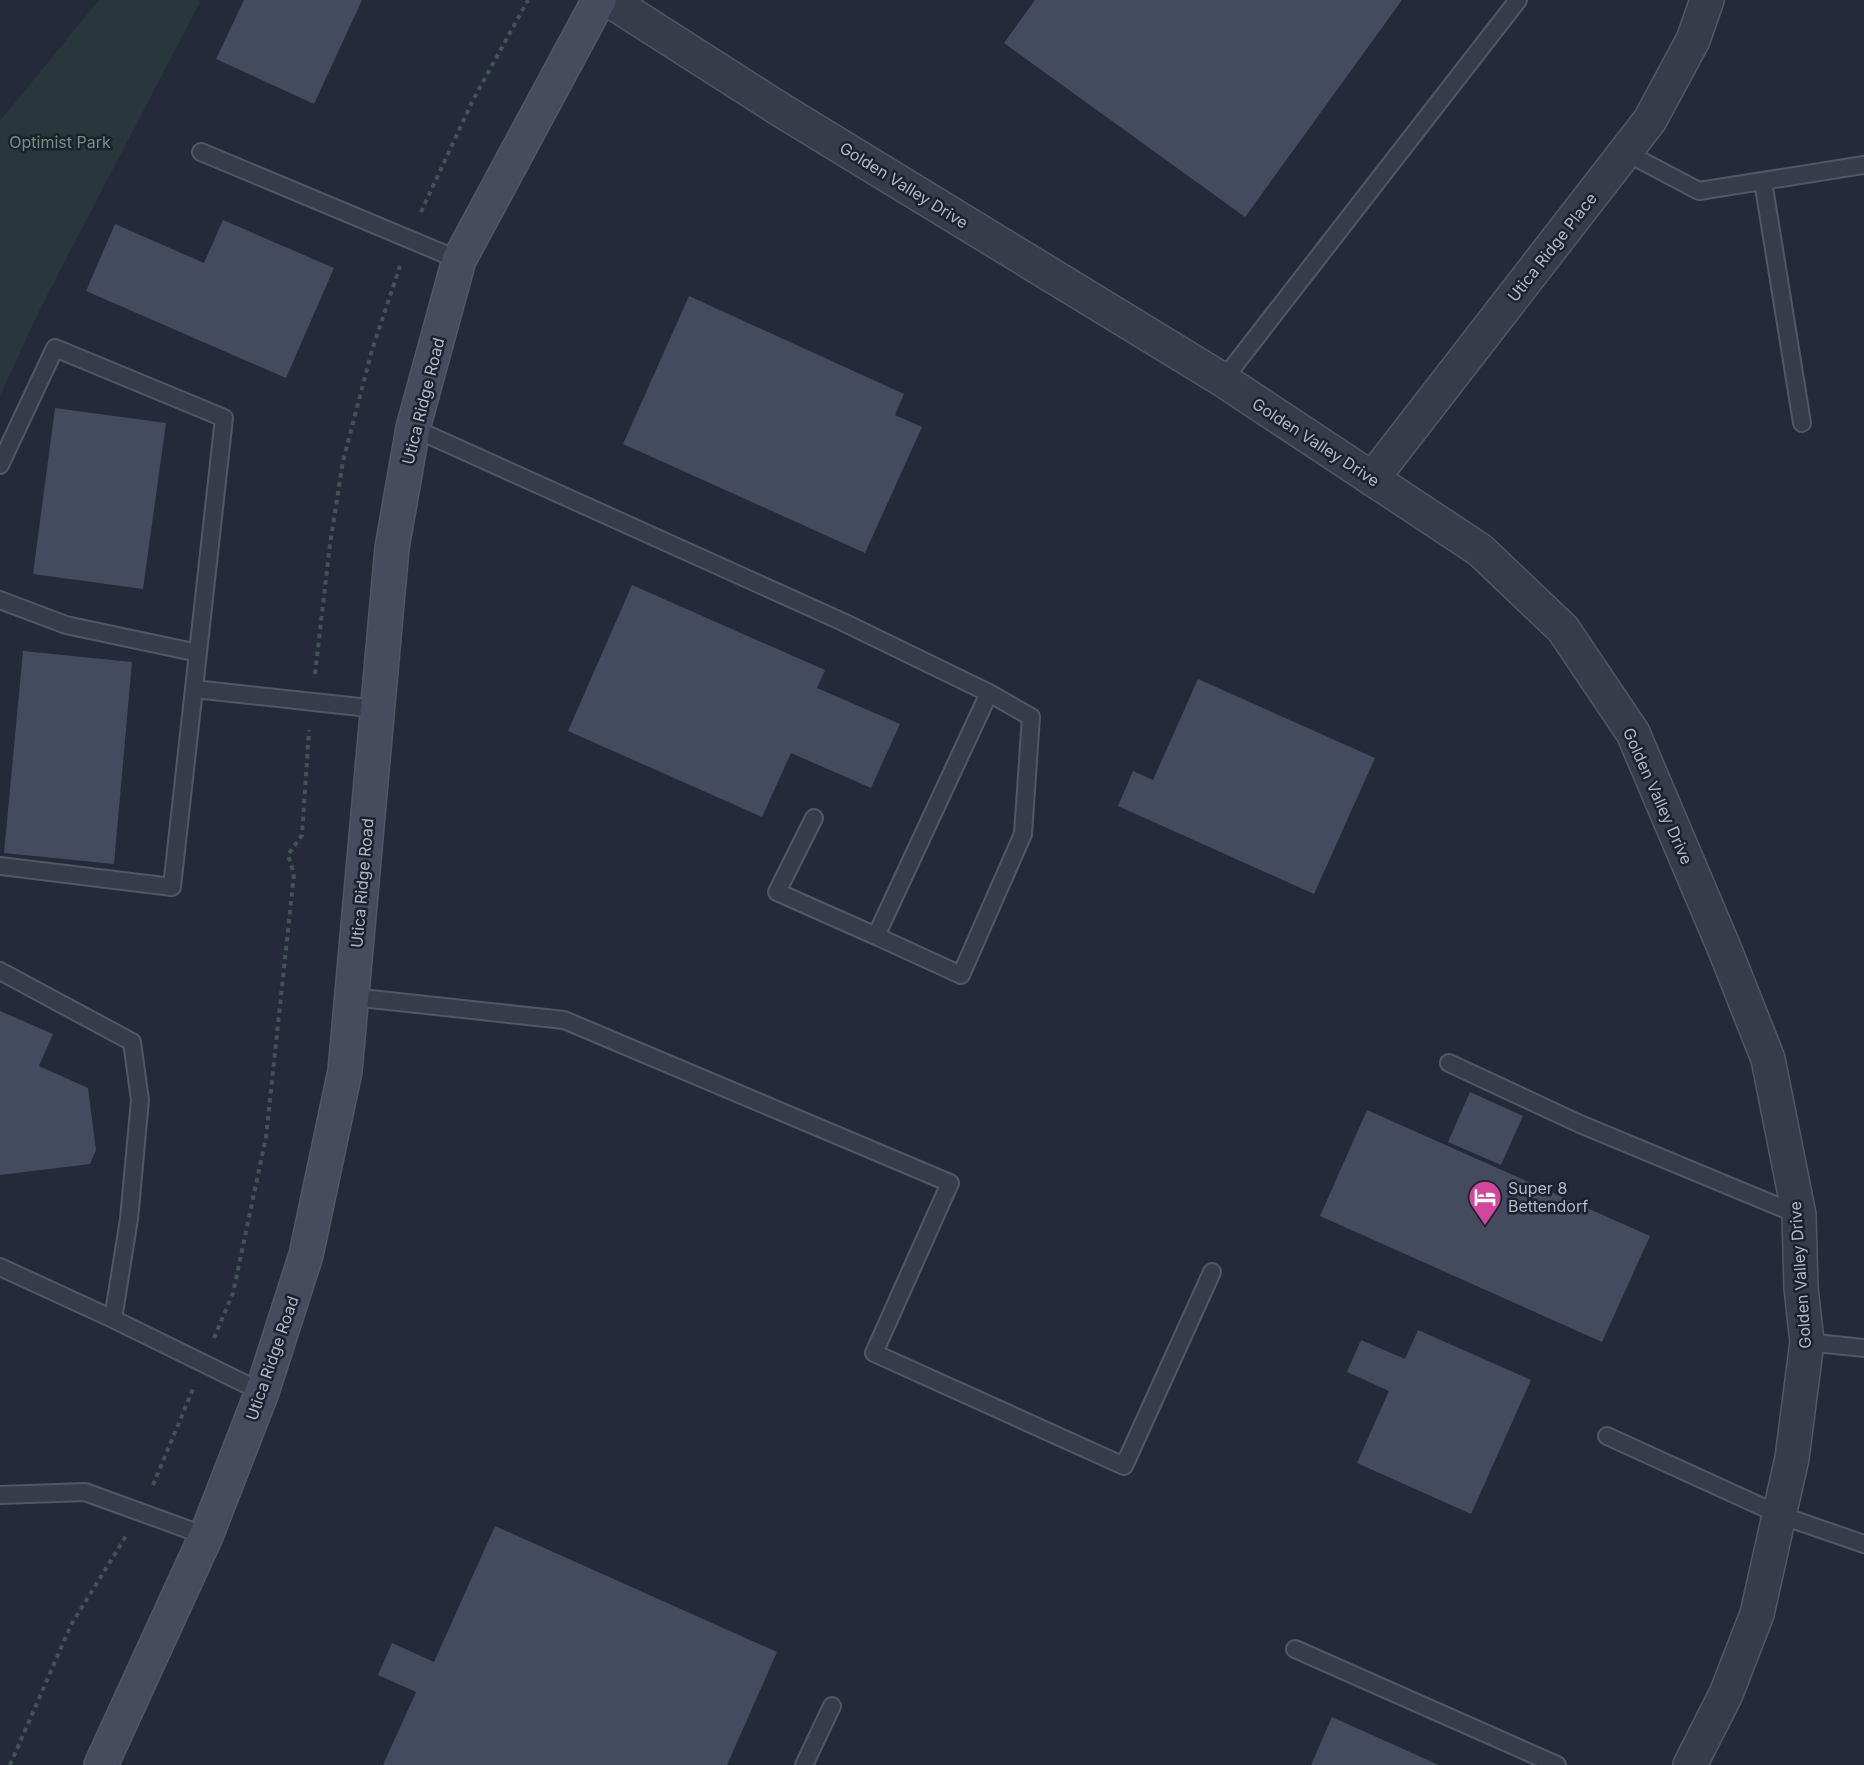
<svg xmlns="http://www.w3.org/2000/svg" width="1864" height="1765" font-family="Inter,sans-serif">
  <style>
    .green { fill: #27373c }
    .building { fill: #454b5e }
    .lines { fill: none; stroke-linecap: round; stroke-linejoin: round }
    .service-casing { stroke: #535765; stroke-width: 20 }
    .minor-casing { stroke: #535765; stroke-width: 36 }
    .secondary-casing { stroke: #535765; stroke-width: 36 }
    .path { stroke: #445258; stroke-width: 4; stroke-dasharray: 4.5 4.5; stroke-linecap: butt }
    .service { stroke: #383c4a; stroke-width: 16 }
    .minor { stroke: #383c4a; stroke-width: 33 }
    .secondary { stroke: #464b5d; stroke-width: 33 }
    .labels { text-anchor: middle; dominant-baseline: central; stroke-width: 5; stroke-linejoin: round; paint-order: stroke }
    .park-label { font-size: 16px; fill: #6c957c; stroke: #1d212f }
    .street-label { font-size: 16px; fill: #b3b7c6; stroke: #1d212f }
    .poi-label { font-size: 16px; fill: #b3b7c6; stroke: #1d212f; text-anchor: start }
  </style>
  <rect width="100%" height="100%" fill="#242a3a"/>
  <!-- green -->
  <path class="green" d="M99,0h98l3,2 -160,307 -40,87v-275z"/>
  <!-- building -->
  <path class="building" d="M244,0h118l-48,104 -98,-45z
    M1035,0h367l-157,217 -241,-174z
    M223,220l111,48 -48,110 -200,-87 29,-67 89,39z
    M689,296l215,98 -9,21 27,12 -57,126 -242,-109z
    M55,408l111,15 -23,166 -110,-15z
    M632,585l193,85 -8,18 83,36 -29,64 -80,-35 -29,64 -194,-86z
    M23,651l109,11 -18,202 -110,-11z
    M1198,679l177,79 -61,136 -196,-88 15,-35 20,9z
    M0,1011l53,23 -14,32 49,22 8,62 -6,14 -90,11z
    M1470,1092l53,24 -22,49 -53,-23z
    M1367,1110l283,126 -48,106 -282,-126z
    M1418,1330l113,50 -60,134 -114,-51 32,-72 -42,-19 14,-32 44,19z
    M495,1526l282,126 -50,113h-344l33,-73 -38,-17 14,-32 42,19z
    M1332,1717l107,48h-128z"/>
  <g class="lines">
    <defs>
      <path id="service" d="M201,152l258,108
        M1625,152l74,39 165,-26
        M1763,181l39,242
        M1223,380l295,-380
        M413,428l430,194 146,71
        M0,465l55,-117 169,70 -52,469 -172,-21
        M0,600l66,25 132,28
        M194,689l184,20
        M989,693l42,24 -8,117 -62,141 -85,-39z
        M814,818l-37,74 99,44
        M0,971l132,71 8,58 -11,119 -16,100 149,73
        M352,997l212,23 386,163 -76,170 250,113 88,-194
        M1449,1063l131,61 219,91
        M0,1267l113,52
        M1807,1342l57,6
        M1607,1436l173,79 84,29
        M0,1495l85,-3 121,44
        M1295,1649l262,116
        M804,1765l28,-59"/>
      <path id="minor" d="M609,0l172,110 442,270 257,170 83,79 70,104 92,217 43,109 31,156 2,73 6,54 -15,116 -35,156 -31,80 -36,71
        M1372,479l278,-359 43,-80 14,-40"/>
      <path id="secondary" d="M101,1765l105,-229 56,-144 44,-137 39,-184 47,-523 21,-120 46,-168 140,-260"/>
    </defs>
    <!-- service casing -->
    <use href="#service" class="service-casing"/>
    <!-- minor casing -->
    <use href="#minor" class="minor-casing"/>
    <!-- secondary casing -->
    <use href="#secondary" class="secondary-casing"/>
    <!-- path -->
    <path class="path" d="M421,212l52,-112 55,-100
      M315,674l15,-130 13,-83 29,-111 28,-84
      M214,1338l19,-45 33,-156 28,-263 -6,-19 14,-20 7,-105
      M153,1485l40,-96
      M10,1765l61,-140 55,-89"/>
    <!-- service -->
    <use href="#service" class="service"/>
    <!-- minor -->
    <use href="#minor" class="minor"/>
    <!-- secondary -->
    <use href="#secondary" class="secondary"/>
  </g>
  <!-- icons -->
  <defs>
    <symbol id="hotel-pin" viewBox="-11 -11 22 30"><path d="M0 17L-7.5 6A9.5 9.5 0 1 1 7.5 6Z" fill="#d1479c" stroke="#1d212f"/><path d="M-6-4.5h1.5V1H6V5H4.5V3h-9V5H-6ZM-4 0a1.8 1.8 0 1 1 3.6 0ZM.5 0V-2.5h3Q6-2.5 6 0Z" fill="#fff"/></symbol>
  </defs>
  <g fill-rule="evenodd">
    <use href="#hotel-pin" x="1466" y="1178" width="38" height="52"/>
  </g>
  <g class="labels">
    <!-- park labels -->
    <g class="park-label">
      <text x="60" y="142">Optimist Park</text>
    </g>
    <!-- street labels -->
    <g class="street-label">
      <text transform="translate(904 185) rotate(32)">Golden Valley Drive</text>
      <text transform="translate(1552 247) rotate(-52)">Utica Ridge Place</text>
      <text transform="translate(423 401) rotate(-76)">Utica Ridge Road</text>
      <text transform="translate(1316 442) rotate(33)">Golden Valley Drive</text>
      <text transform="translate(1658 796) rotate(66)">Golden Valley Drive</text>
      <text transform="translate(362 883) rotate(-85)">Utica Ridge Road</text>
      <text transform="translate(1800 1275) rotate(-94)">Golden Valley Drive</text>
      <text transform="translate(272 1358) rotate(-71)">Utica Ridge Road</text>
    </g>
    <!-- poi labels -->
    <g class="poi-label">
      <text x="1508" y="1188">Super 8<tspan x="1508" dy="18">Bettendorf</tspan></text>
    </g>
  </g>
</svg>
